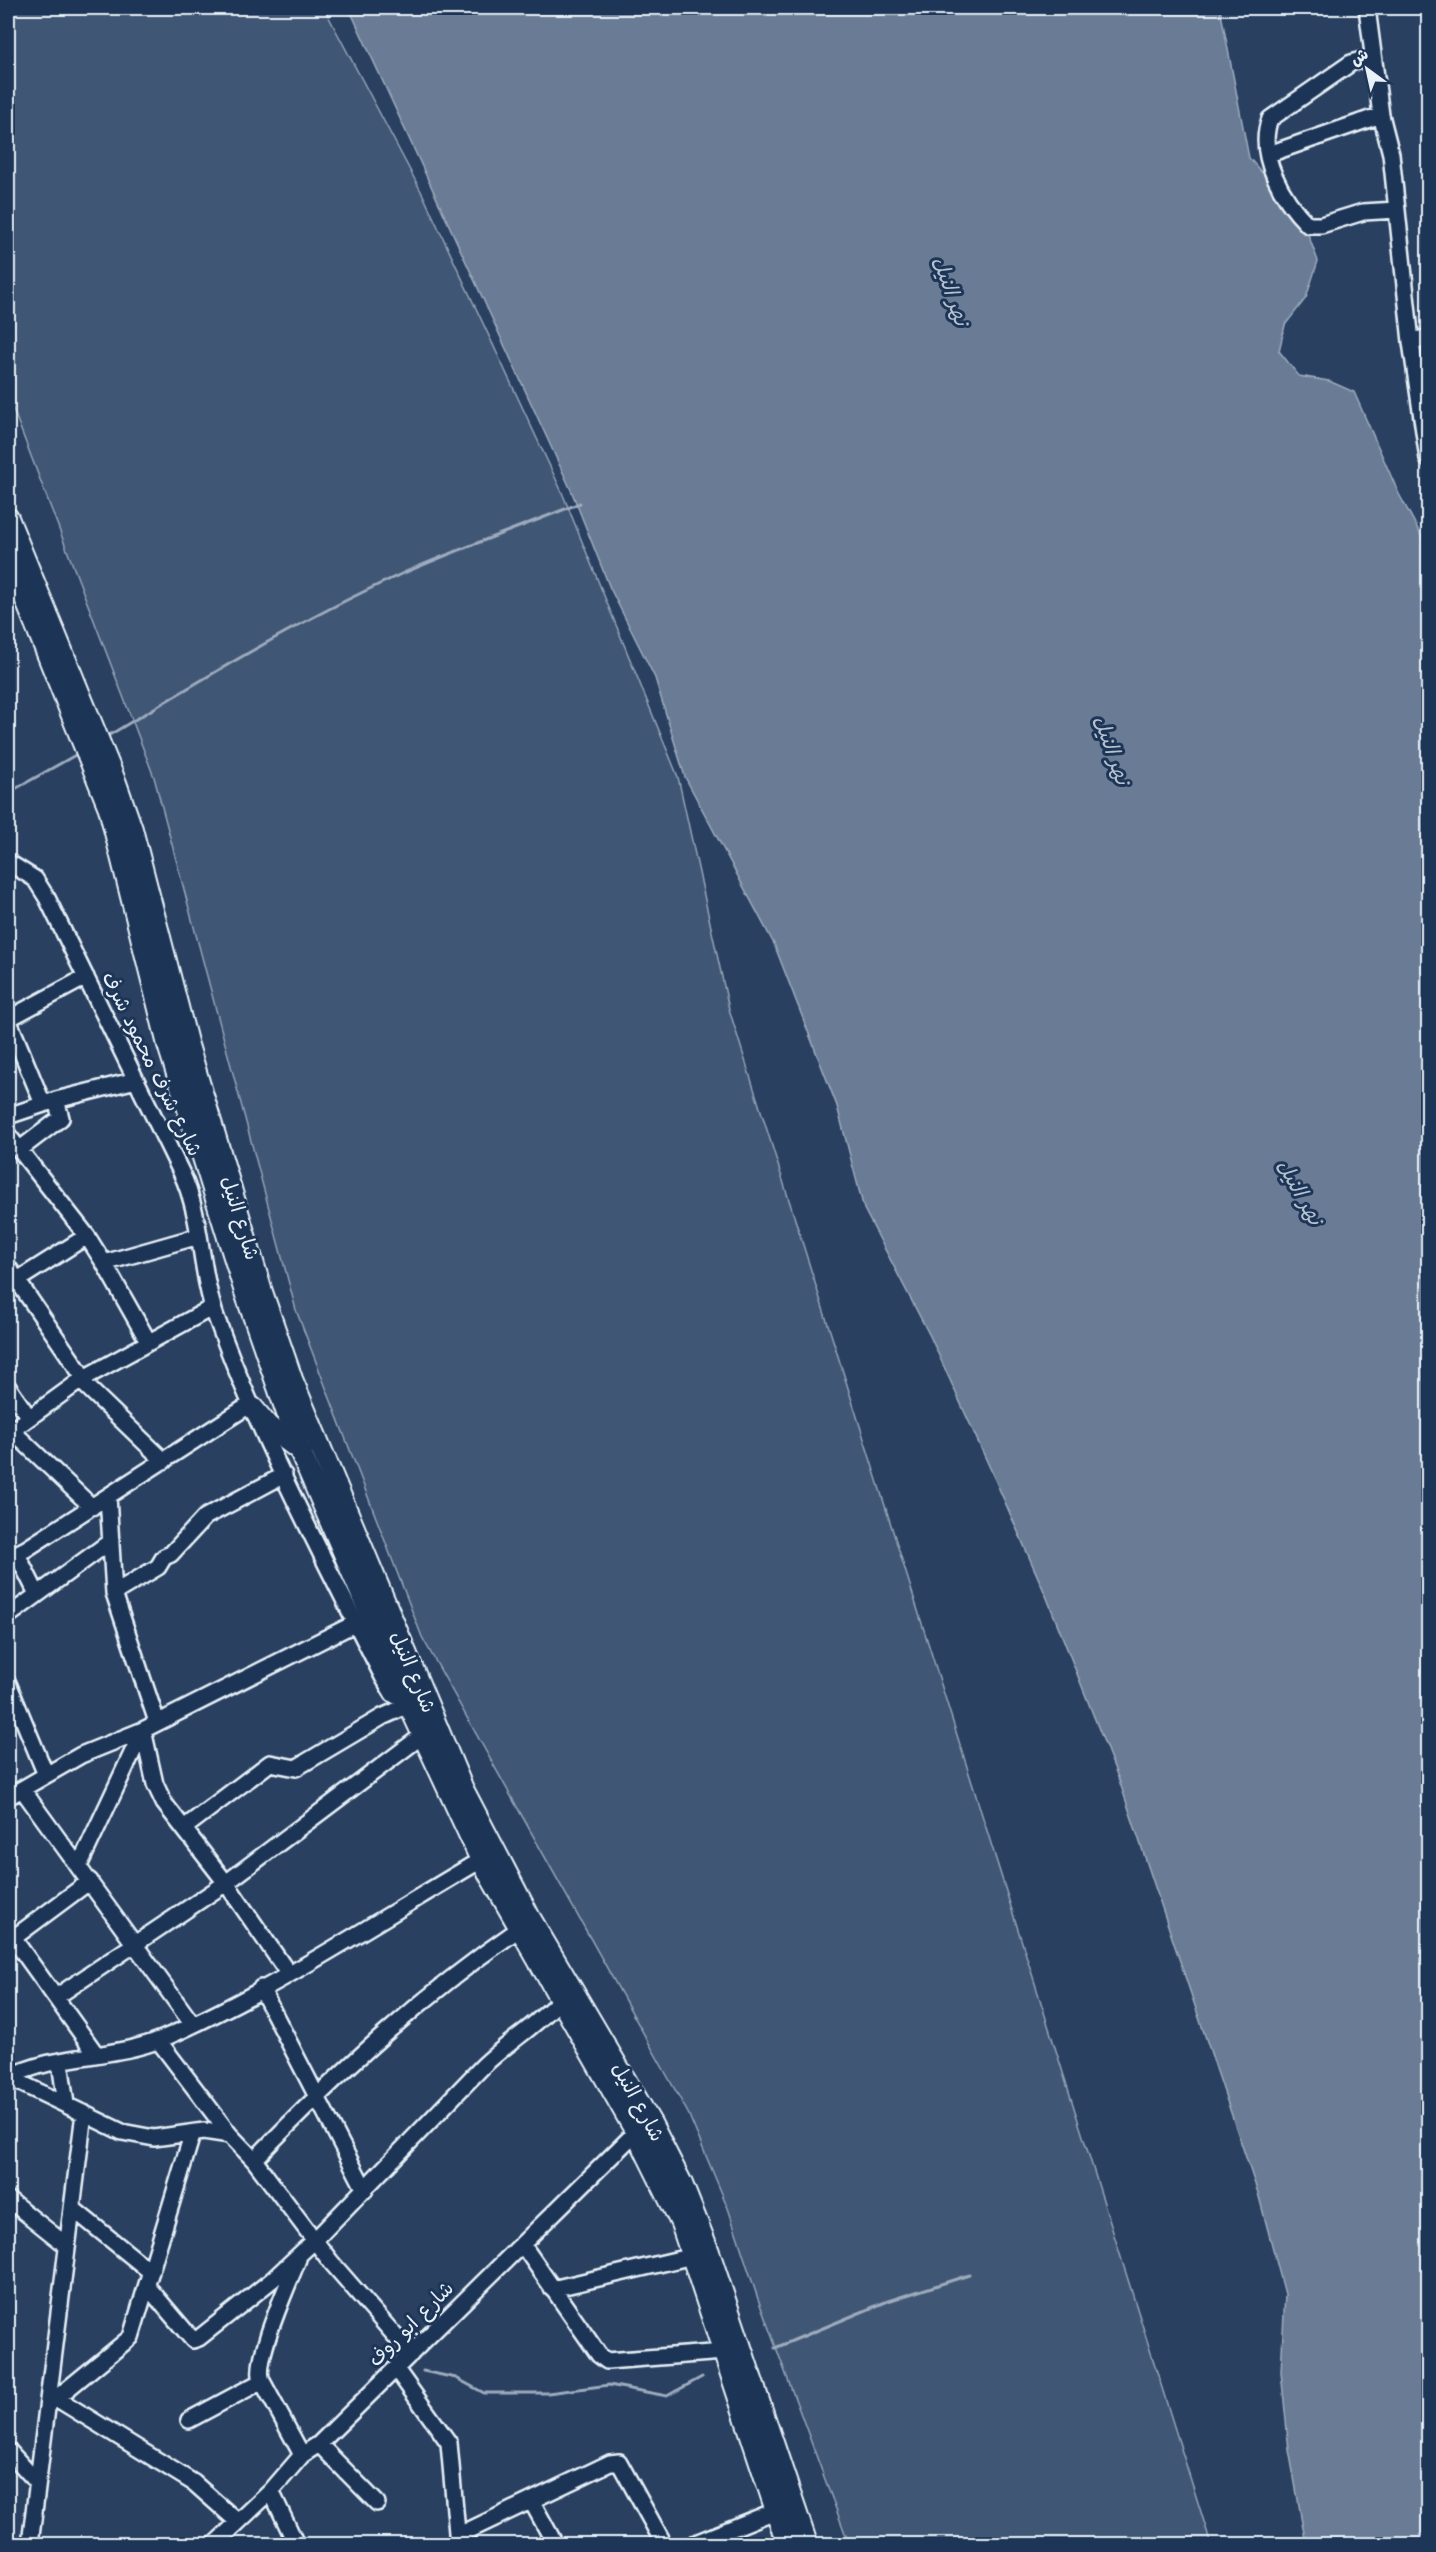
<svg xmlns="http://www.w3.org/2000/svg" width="1436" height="2552" font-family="'Comic Neue','Playpen Sans Arabic',sans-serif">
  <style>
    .green { fill: #415774; stroke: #94a4b6; stroke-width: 1.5 }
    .water { fill: #6b7c95; stroke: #9dabbd; stroke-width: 1.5 }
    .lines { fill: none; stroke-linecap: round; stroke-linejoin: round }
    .stream { stroke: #9dabbd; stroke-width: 3 }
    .minor-casing { stroke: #e8f1f8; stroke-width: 20 }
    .major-casing { stroke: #e8f1f8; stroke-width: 24 }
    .minor { stroke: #1d3557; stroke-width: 15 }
    .major { stroke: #1d3557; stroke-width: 20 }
    .labels { text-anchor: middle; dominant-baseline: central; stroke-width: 6; stroke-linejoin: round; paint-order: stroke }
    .street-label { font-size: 20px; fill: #e8f1f8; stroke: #1d3557 }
    .water-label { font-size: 21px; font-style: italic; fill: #b6c2d0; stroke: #1d3557 }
  </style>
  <rect width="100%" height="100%" fill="#294061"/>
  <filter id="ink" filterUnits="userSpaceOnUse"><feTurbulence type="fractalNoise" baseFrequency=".0167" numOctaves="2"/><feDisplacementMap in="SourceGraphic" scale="12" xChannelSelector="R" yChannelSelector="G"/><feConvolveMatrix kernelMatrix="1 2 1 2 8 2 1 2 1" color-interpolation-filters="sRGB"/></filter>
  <g filter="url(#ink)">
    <!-- green -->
    <path class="green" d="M8,8h316l99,187 138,295 117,287 51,232 482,1535h-362l-91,-245 -30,-91 -40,-95 -266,-476 -126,-327 -142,-533 -146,-381z"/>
    <!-- water -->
    <path class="water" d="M349,8h871l29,150 53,60 16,43 -12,37 -21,27 -6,26 20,25 30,5 25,11 45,102 29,54v1996h-122l-17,-94 -8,-78 4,-78 -27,-101 -139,-413 -72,-182 -57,-130 -60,-132 -66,-127 -27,-103 -63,-162 -89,-167 -30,-99 -45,-90 -39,-98z"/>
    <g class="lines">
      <!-- stream -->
      <path class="stream" d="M106,737c95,-57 190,-115 291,-161 60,-27 122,-48 183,-73
        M8,793l71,-40
        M775,2348l113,-47 81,-26
        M423,2371l33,7 28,15h64l61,-8 58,11 35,-19"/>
      <defs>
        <path id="minor" d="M1367,8l14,107 10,39 20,188
          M1371,57l-20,6 -81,56c-14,36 13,81 38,106h13l42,-13 34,-2
          M1269,154l112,-39
          M1428,337l-17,5 17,117
          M8,862l27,17 12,19 134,274c22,46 18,97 35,145 45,124 108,242 167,360l10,17 15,9
          M8,1019l35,85
          M8,1019l78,-42
          M8,1116l48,-16 80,-20
          M8,1135l79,101
          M19,1150l42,-32 -5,-18
          M104,1263l44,78
          M8,1267l76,111
          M8,1286l79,-50 17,27 95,-27
          M81,1381l83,80
          M8,1387l20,29
          M8,1427l84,80
          M8,1433l76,-55 129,-71
          M108,1496l6,97 43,129
          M17,1554l20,40
          M8,1558l18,-9 225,-145
          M114,1593l44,-26 6,-10 7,-3 34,-37 79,-42
          M8,1616l103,-75
          M8,1683l38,92
          M143,1730l12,54 9,19 62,80 62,90
          M22,1789l171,236
          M8,1797l73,-42 62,-25 213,-107
          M184,1828l86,-65 26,5 86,-51 27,-12
          M79,1866l64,-136
          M8,1931l88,123
          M8,1942l82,-61
          M261,1988l104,202
          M56,1997l170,-114 197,-148
          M158,2040l72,95
          M60,2062l6,42
          M8,2077l114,55 32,6 50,-7 26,4 24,25 77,102 80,92
          M8,2078c47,-25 105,-19 154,-39 109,-47 216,-119 319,-179
          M254,2160c82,-85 167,-164 265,-231
          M8,2199l58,46
          M72,2208l79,64
          M522,2244l77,111 8,6 117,-9
          M298,2259c-9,24 -45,101 -36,122l40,74
          M147,2286l40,47 6,7 6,-2 73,-58 42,-39 169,-175c25,-24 53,-40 76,-65
          M552,2289l141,-33
          M396,2369l53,74 9,101
          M56,2398l138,85 44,39
          M48,2405l83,-68 61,-202
          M189,2420l73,-39
          M319,2444l58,59
          M8,2450l28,31
          M271,2491l25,53
          M532,2502l23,42
          M457,2536l153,-73 9,-1 45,82
          M30,2544l54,-431
          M215,2544l56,-53 31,-36 17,-11 317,-312 8,-5
          M693,2544l82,-33"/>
        <path id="major" d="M8,518l108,265 16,46 55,213 75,250 30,87 171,410 66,127 122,207 31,61 27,68 98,292
          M8,556l101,252 59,237 77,247 55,159 108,252 73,157 155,272 45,91 106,321
          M253,1408l15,18 34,26"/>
      </defs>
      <!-- minor casing -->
      <use href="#minor" class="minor-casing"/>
      <!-- major casing -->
      <use href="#major" class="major-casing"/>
      <!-- minor -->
      <use href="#minor" class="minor"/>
      <!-- major -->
      <use href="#major" class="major"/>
    </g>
  </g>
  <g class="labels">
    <!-- street labels -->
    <g class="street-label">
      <text transform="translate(152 1064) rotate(64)">شارع شرف محمود شرف</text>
      <text transform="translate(240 1218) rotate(73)">شارع النيل</text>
      <text transform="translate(413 1672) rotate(67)">شارع النيل</text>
      <text transform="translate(638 2102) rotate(61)">شارع النيل</text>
      <text transform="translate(411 2324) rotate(-45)">شارع ابو روف</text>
    </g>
    <!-- water labels -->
    <g class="water-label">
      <text transform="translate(951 291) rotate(71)">نهر النيل</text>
      <text transform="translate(1112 750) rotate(71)">نهر النيل</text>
      <text transform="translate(1300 1192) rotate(61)">نهر النيل</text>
    </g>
  </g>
  <!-- margin -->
  <rect width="1436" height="2552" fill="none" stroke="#1d3557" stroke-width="30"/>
  <rect x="15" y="15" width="1406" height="2522" fill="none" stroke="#e8f1f8" stroke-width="2" filter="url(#ink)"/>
  <!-- north arrow -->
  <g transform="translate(1367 69) rotate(327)" stroke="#1d3557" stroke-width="4.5" paint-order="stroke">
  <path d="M0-4.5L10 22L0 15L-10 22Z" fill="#e8f1f8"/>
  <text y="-9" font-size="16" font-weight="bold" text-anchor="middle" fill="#e8f1f8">ش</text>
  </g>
</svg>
